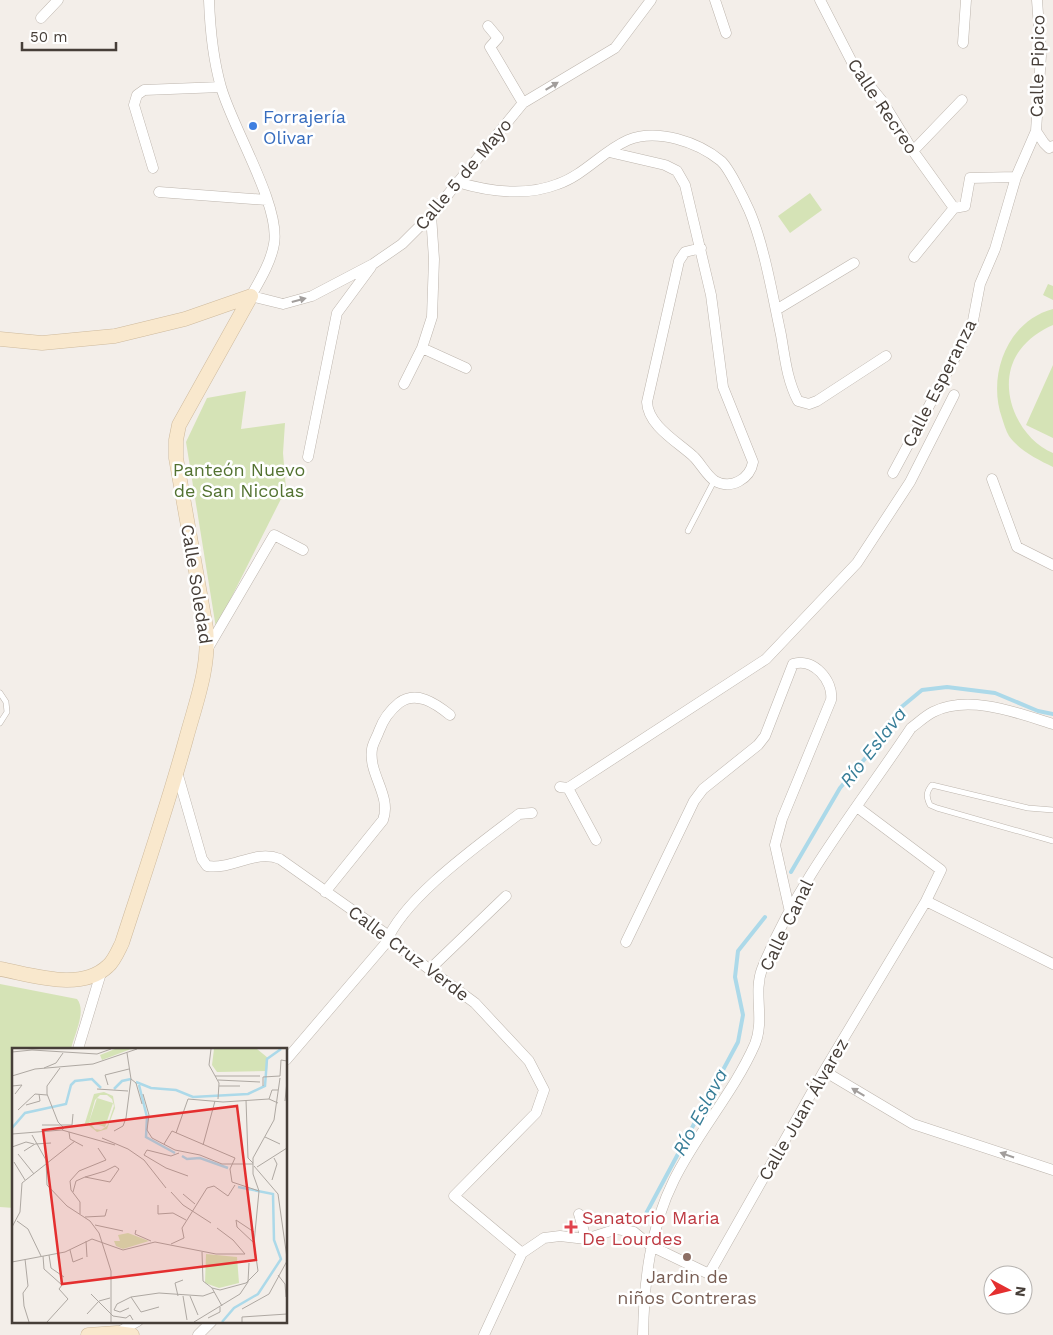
<svg xmlns="http://www.w3.org/2000/svg" width="1053" height="1335" font-family="'Work Sans',sans-serif">
  <style>
    .green { fill: #d5e3b6 }
    .lines { fill: none; stroke-linecap: round; stroke-linejoin: round }
    .stream { stroke: #acd9e9; stroke-width: 4 }
    .lane-casing { stroke: #bdb5ad; stroke-width: 6 }
    .street-casing { stroke: #bdb5ad; stroke-width: 11 }
    .secondary-casing { stroke: #ceba9d; stroke-width: 15 }
    .lane { stroke: #fff; stroke-width: 5 }
    .street { stroke: #fff; stroke-width: 10 }
    .secondary { stroke: #f9e8cd; stroke-width: 14 }
    .oneway { fill: #a29e9c }
    .shop-dot { fill: #3f7fe0; stroke: #fff; stroke-width: 2 }
    .health-dot { fill: #e0444e; stroke: #fff; stroke-width: 2 }
    .education-dot { fill: #8d6e63; stroke: #fff; stroke-width: 2 }
    .labels { text-anchor: middle; dominant-baseline: central; stroke-width: 5; stroke-linejoin: round; paint-order: stroke }
    .street-label { font-size: 18px; fill: #463e38; stroke: #fff }
    .shop-label { font-size: 18px; fill: #366cbe; stroke: #fff; text-anchor: start }
    .park-label { font-size: 18px; fill: #537231; stroke: #fff }
    .health-label { font-size: 18px; fill: #be3a42; stroke: #fff; text-anchor: start }
    .education-label { font-size: 18px; fill: #785e54; stroke: #fff }
    .water-label { font-size: 19px; font-style: italic; fill: #387e98; stroke: #fff }
    .inset-river { fill: none; stroke: #acd9e9; stroke-width: 2.5 }
    .inset-road { fill: none; stroke: #aea8a2; stroke-width: 1 }
    .view { fill: #e42f2f; fill-opacity: 0.15; stroke: #e42f2f; stroke-width: 2.5 }
    .inset-edge { fill: none; stroke: #463e38; stroke-width: 2.5 }
  </style>
  <rect width="100%" height="100%" fill="#f3eee9"/>
  <!-- green -->
  <path class="green" d="M810,193l12,17 -32,23 -12,-17z
    M1048,284l5,2v14l-10,-5z
    M1053,309v16c-12,5 -25,14 -33,25 -26,35 -3,88 33,103v14c-16,-8 -33,-16 -44,-31 -3,-5 -5,-12 -7,-18 -15,-42 5,-97 51,-109z
    M1053,365v73l-27,-13z
    M246,391l-5,38 44,-6 -2,30 3,36 -70,139 -30,-186 21,-44z
    M0,984l77,15c10,12 -3,36 -6,50h-57v159l-14,-1z"/>
  <g class="lines">
    <!-- stream -->
    <path class="stream" d="M791,872l49,-84 34,-40 25,-39 23,-19 25,-3 48,6 43,18 15,3
      M641,1223l97,-181 5,-27 -8,-38 3,-26 27,-34"/>
    <defs>
      <path id="lane" d="M688,531l26,-50
        M0,693l6,9 1,10 -7,11
        M1053,810l-25,-2 -96,-23c-6,7 -6,12 -2,20l7,3 116,33"/>
      <path id="street" d="M209,0c1,28 4,59 12,87 11,40 60,119 53,157 -3,18 -14,36 -23,52l32,8 29,-8 61,-32 29,-20 29,-29 92,-112 92,-55 36,-48
        M715,0l11,33
        M820,0l35,68 28,34 30,49 41,57
        M41,18l17,-18
        M488,26l10,12 -8,9 33,56
        M963,43l3,-43
        M1036,131l8,12 5,5 4,-2
        M913,151l49,-51
        M609,152l56,13 12,6 8,14 26,110 12,92 30,75c-3,17 -22,28 -38,19 -8,-5 -14,-17 -21,-24 -16,-15 -46,-31 -47,-55l32,-141 6,-9 16,-4
        M153,168l-19,-63 3,-10 7,-5 77,-3
        M457,182c33,10 68,15 101,2 26,-9 45,-33 70,-44 29,-12 70,2 93,21 8,7 23,38 28,49 15,34 24,88 32,125 4,23 6,45 17,66l11,3 8,-3 69,-45
        M159,192l108,8
        M431,215l3,44 -2,58 -10,31 44,20
        M914,257l40,-49 11,-2 5,-28 46,-1
        M776,310l78,-47
        M404,384l18,-36
        M308,457l29,-144 34,-46
        M893,473l79,-147 8,-42 15,-35 21,-72 20,-46 5,-76 -4,-55
        M992,479l25,68 36,18
        M208,648l66,-113 29,15
        M177,772l25,87 5,7c26,4 48,-17 73,-7l109,77 13,13 73,54 54,58 15,29 -8,23 -82,83 68,57
        M560,787l8,1 198,-129 91,-96 53,-81 44,-87
        M568,788l28,52
        M325,892l58,-72c9,-24 -15,-46 -11,-71 1,-6 5,-12 7,-18 4,-11 10,-20 20,-28 17,-13 36,0 51,12
        M926,901l127,63
        M626,942l68,-141 9,-12 55,-44 7,-9 28,-72c20,-7 41,17 38,36l-49,119 -7,26 15,67
        M430,969l76,-73
        M78,1049l23,-76
        M286,1060l100,-117c17,-45 94,-99 133,-129l13,-1
        M824,1071l89,53 140,46
        M579,1214l7,25
        M117,1333l21,-12
        M198,1335l14,-14
        M484,1335l38,-82 22,-15 16,-2 26,3 31,-10 17,3 17,14 58,28 115,-203 102,-170 15,-31 -84,-63
        M643,1335c1,-53 7,-107 31,-155 23,-47 60,-88 81,-136 10,-25 -2,-51 7,-75 35,-88 97,-163 149,-241 7,-5 14,-12 22,-16 36,-18 85,1 120,12"/>
      <path id="secondary" d="M0,339l42,4 73,-7 70,-17 66,-23
        M0,969c33,6 81,23 108,-3 6,-5 10,-15 14,-23 22,-68 45,-135 64,-204 10,-37 24,-72 20,-111l-30,-170v-18l3,-15 72,-129
        M88,1335l29,-2 15,2"/>
    </defs>
    <!-- lane casing -->
    <use href="#lane" class="lane-casing"/>
    <!-- street casing -->
    <use href="#street" class="street-casing"/>
    <!-- secondary casing -->
    <use href="#secondary" class="secondary-casing"/>
    <!-- lane -->
    <use href="#lane" class="lane"/>
    <!-- street -->
    <use href="#street" class="street"/>
    <!-- secondary -->
    <use href="#secondary" class="secondary"/>
  </g>
  <!-- one-way arrows -->
  <defs><path id="oneway-solid" d="M-6-.8H1V-3.2L6.5 0L1 3.2V.8H-6Z" transform="scale(1.25)"/></defs>
  <g class="oneway">
    <use href="#oneway-solid" transform="translate(552 86) rotate(-31)"/>
    <use href="#oneway-solid" transform="translate(299 300) rotate(-15)"/>
    <use href="#oneway-solid" transform="translate(858 1092) rotate(-149)"/>
    <use href="#oneway-solid" transform="translate(1007 1155) rotate(-161)"/>
  </g>
  <!-- markers -->
  <circle class="shop-dot" cx="253" cy="126" r="5"/>
  <path class="health-dot" d="M568.5 1219.5h5v5h5v5h-5v5h-5v-5h-5v-5h5z"/>
  <circle class="education-dot" cx="687" cy="1257" r="5"/>
  <g class="labels">
    <!-- street labels -->
    <g class="street-label">
      <text transform="translate(1037 66) rotate(-89)">Calle Pipico</text>
      <text transform="translate(883 106) rotate(56)">Calle Recreo</text>
      <text transform="translate(463 174) rotate(-50)">Calle 5 de Mayo</text>
      <text transform="translate(939 383) rotate(-63)">Calle Esperanza</text>
      <text transform="translate(197 584) rotate(81)">Calle Soledad</text>
      <text transform="translate(786 925) rotate(-64)">Calle Canal</text>
      <text transform="translate(409 953) rotate(37)">Calle Cruz Verde</text>
      <text transform="translate(803 1109) rotate(-60)">Calle Juan Álvarez</text>
    </g>
    <!-- shop labels -->
    <g class="shop-label">
      <text x="263" y="116">Forrajería<tspan x="263" dy="21">Olivar</tspan></text>
    </g>
    <!-- park labels -->
    <g class="park-label">
      <text x="239" y="469">Panteón Nuevo<tspan x="239" dy="21">de San Nicolas</tspan></text>
    </g>
    <!-- health labels -->
    <g class="health-label">
      <text x="582" y="1217">Sanatorio Maria<tspan x="582" dy="21">De Lourdes</tspan></text>
    </g>
    <!-- education labels -->
    <g class="education-label">
      <text x="687" y="1276">Jardin de<tspan x="687" dy="21">niños Contreras</tspan></text>
    </g>
    <!-- water labels -->
    <g class="water-label">
      <text transform="translate(873 747) rotate(-52)">Río Eslava</text>
      <text transform="translate(700 1112) rotate(-62)">Río Eslava</text>
    </g>
  </g>
  <!-- overview -->
  <g transform="translate(12 1048)">
    <rect width="275" height="275" fill="#f3eee9"/>
    <path d="M103,1h16l-29,11 -2,-5zM202,1h43l11,9 -1,13 -50,1 -5,-7zM92,44l9,4 2,12 -8,21 -10,3 -10,-8 -3,2 10,-32zM95,47l5,4 2,7 -6,18 -1,2 -6,4 -6,-1 -6,-7 16,5 8,-24 -16,-5 -8,24 6,-22 5,-5zM116,185l21,8 -26,8 -7,-3 -2,-5h6l-2,-6zM194,206l31,3 2,26 -20,5 -14,-5z" fill="#d5e3b6" fill-rule="evenodd"/>
    <path class="inset-river" d="M124,34l15,6 25,2 17,7 55,-3 17,-8 2,-27 14,-10M127,37l8,32 -1,20 29,16M102,41l8,-8 9,-2M0,80l13,-15 41,-9 5,-19 4,-4 17,-2 9,9M170,108l5,3 13,-1 28,10M210,274l12,-14 24,-14 23,-35 -7,-19 -1,-46 -35,-7"/>
    <path class="inset-road" d="M199,1l-2,16 10,18 -1,16M0,4l20,-2 65,4 14,-5M32,20l12,-5 7,-10M48,20l-13,18v8l11,28 6,6 -2,2M0,28l23,-7 58,-5 44,-15M203,28h45M119,31l5,4 6,21M206,32l42,2M96,37l-3,-10 24,-6M0,38l10,-1 -7,9M207,38h21M251,38v-9l17,-1 1,-16 6,1M85,41l31,2M131,46l6,21 -2,15 5,8 23,12 25,5 22,9h31M257,51l3,-9h6M234,52l2,58 5,5M273,53l2,-20M14,57l14,-4 -1,-7M6,62l17,-16 12,1M30,77h30l1,-11M102,83l9,-5 3,-8 5,-39 -4,-26M57,84l1,7 13,7M164,85l12,-34 35,3 46,-3 9,4M0,86l50,-4 53,15M20,87l14,25 1,25 20,21 23,15 9,12 12,38v51M253,89l15,7M90,90l26,11 16,11 22,28M152,96l8,-13 63,27 -5,11 2,13 27,9M191,97l12,-44M0,99l14,-5 8,2M12,103l11,-7 16,-1M167,105l-8,3 -24,-6 -3,5 22,13 22,8M6,106l16,20M2,114l11,18M242,118l24,28 9,64M245,119l30,-19M260,132l5,-16 -3,-6M61,144l3,-11 9,-4 7,-2 13,-4 10,-5 4,3 -9,13 -25,-5M159,144l12,13 28,18M171,146l12,10M146,157v9l15,-1 13,7M68,166v-12l-9,-12 -1,-9 9,-10 27,-11 -8,-12M73,169l20,-1 2,-7M224,172l1,7 17,16M224,172l18,12M5,173l11,8 13,27M83,177l28,6M0,179l8,-15 2,-29 53,-42M124,182l-1,4 16,7M74,193l1,16M159,196l13,-6 -2,-10 25,-40 7,-2 14,10 7,-11M58,202l3,12 10,-4M190,204l1,29 9,7 10,18M37,207l2,13 13,9M31,208l1,13 18,16 -3,4 9,10 -21,23M13,211l3,27 -5,7 1,13 5,16M0,214l53,-10 27,-13 31,11 32,-8 61,12h29l-12,-14 -16,-12M266,227l7,9 1,13M200,240l8,2 26,-7 12,-12 -4,-28 5,-52 -6,-17v-16l21,-38 6,-42M79,246l22,22 13,2 4,-3 3,5M166,248l-3,-13 8,-3M171,248l4,24M178,248l8,19M119,249l10,15 18,-5M117,260l-9,4 -6,-2 3,-6 14,-7 28,-4 44,3 11,-4M230,261l27,-15 18,-33M75,266l12,-13 11,-3M196,270l12,-6v-5M182,274l46,-28 8,-12 1,-19M230,274v-5l45,-3"/>
    <path class="view" d="M225,58l19,154 -194,24 -19,-154z"/>
    <rect width="275" height="275" class="inset-edge"/>
  </g>
  <!-- north arrow -->
  <g transform="translate(1008 1290) rotate(97)"><circle r="24" fill="#ffffff" stroke="#b5b2af"/>
  <path d="M0-4L9 19L0 12L-9 19Z" fill="#e42f2f"/>
  <text y="-8" font-size="14" font-weight="bold" text-anchor="middle" fill="#463e38">N</text>
  </g>
  <!-- scale -->
  <path d="M22 42v8h94v-8" fill="none" stroke="#463e38" stroke-width="2.5"/>
  <text x="30" y="42" font-size="15" fill="#463e38" stroke="#ffffff" stroke-width="4" paint-order="stroke">50 m</text>
</svg>
